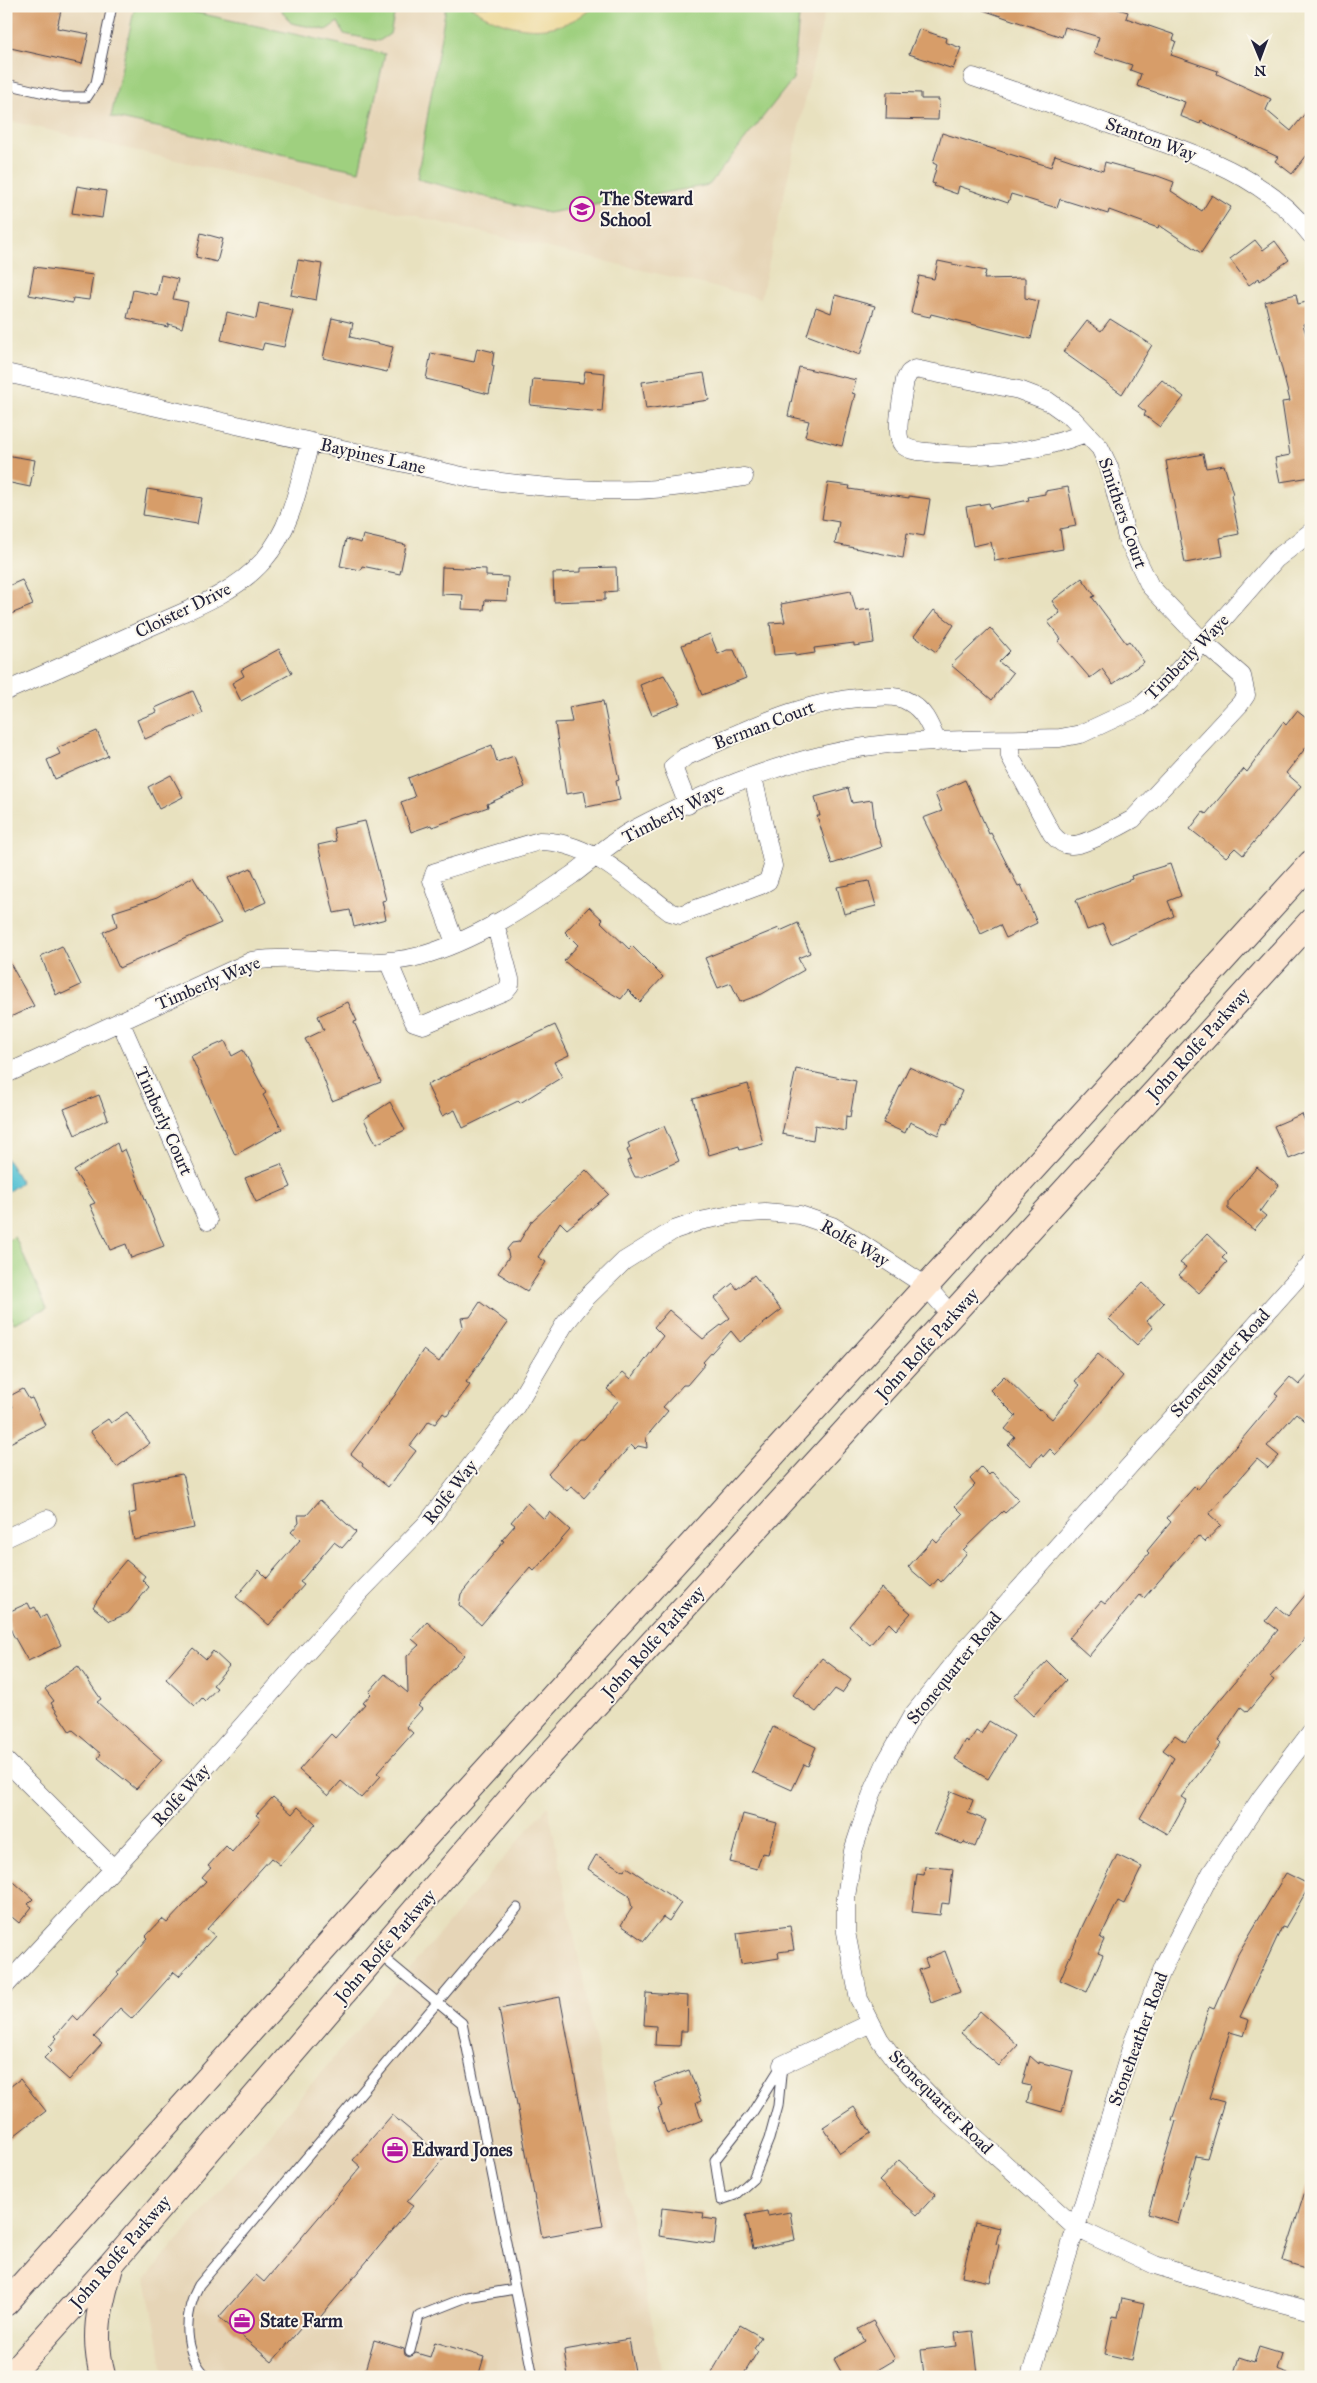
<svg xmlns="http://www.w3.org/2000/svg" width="1317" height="2383" font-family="'IM FELL Great Primer',serif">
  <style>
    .built { fill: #e6d5b7 }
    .green { fill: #9fd07f; stroke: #60795d }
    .sand { fill: #eeda9e; stroke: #887e6c }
    .water { fill: #59c3d4; stroke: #3e7288 }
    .building { fill: #d79d69 }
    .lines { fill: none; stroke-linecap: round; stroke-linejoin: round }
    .service-casing { stroke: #403f4f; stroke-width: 11 }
    .minor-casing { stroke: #403f4f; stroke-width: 19 }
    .secondary-casing { stroke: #403f4f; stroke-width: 27 }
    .service { stroke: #fff; stroke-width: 9 }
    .minor { stroke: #fff; stroke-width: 18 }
    .secondary { stroke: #fce5cf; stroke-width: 25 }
    .labels { text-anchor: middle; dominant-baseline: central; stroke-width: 4; stroke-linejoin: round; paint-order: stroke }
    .street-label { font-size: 18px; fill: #22223b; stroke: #fbf7ec }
    .poi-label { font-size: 18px; font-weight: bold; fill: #22223b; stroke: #fbf7ec; text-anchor: start }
  </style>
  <rect width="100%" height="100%" fill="#fbf7ec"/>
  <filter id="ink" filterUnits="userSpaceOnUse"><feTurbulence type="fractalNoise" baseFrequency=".02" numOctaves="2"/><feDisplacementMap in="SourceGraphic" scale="10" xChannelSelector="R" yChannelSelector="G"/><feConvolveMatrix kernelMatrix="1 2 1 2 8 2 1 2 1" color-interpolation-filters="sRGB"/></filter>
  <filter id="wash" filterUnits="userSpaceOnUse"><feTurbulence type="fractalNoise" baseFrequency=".0096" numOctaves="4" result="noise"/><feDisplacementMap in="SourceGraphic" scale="20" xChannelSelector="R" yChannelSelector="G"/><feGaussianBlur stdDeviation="1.12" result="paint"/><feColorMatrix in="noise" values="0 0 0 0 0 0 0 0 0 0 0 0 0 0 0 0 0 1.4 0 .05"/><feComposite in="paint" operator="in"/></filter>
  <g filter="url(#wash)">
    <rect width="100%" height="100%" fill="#e8e1bf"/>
    <!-- built -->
    <path class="built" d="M6,6h820l-65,292 -755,-178z
      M548,1806l115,571h-498l-19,-99z"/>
    <!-- green -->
    <path class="green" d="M135,6h31l219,48 -26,117 -248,-54z
      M283,6h113l-6,28 -11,7 -35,-7 -6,-12 -12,8 -35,-7 -9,-12z
      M446,6h354l-7,73 -84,106 -161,28 -131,-34z
      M15,1237l32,71 -33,15 -8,-17v-65z"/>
    <!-- sand -->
    <path class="sand" d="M470,6h124c-36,33 -87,27 -124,0z"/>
    <!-- water -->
    <path class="water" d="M6,1158l15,24 -15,11z"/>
    <g id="blocks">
      <!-- building -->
      <path class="building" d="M6,6h56l-5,22 32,6 -7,30 -76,-17z
        M983,6h125l20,6 -2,6 49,17 -2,5 3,1 -5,14 47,16 -1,3 54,25 -5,11 25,21 20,-25v44l-19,24 -17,-13 3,-4 -77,-36 -1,3 -20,-8 5,-14 -48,-16 4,-12 -11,-4 2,-5 -38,-12 5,-16 -34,-10 -3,10 -79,-27z
        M919,29l27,9 -1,4 16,6 -8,21 -44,-15z
        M887,92l34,1v6h18l-1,21 -52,-1z
        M942,133l109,34 4,-12 48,16 2,-9 50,14v-1l19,7 -3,9 31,20 10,-16 19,12 -30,46 -42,-28 -1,3 -49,-18 -1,4 -48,-15 -3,9 -46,-14 -3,9 -49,-17 -2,8 -23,-8 1,-2 -3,-1 5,-18 -4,-2z
        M77,186l29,5 -4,27 -30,-5z
        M201,233l22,6 -6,23 -21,-5z
        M1255,240l8,10 12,-9 14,19 -29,21 -1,-3 -10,7 -19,-26z
        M298,260l24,4 -6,36 -25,-5z
        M938,261l48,10 -2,8 41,-1v20l14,3 -8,38 -100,-25 -1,3 -19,-4 8,-37 15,3z
        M34,267l59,8 -4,25 -16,-2 -1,5 -43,-8z
        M161,275l17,4 -5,20 15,3 -6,26 -14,-4v3l-41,-9 6,-28 24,5z
        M1296,294l2,10 13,-3v21l-8,2 8,27v126l-31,5 -5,-24 15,-3 -8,-53 8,-1 -25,-99z
        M835,295l40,11 -15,49 -53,-20 9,-28 15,6z
        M259,303l34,7 -9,37 -20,-4 -2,7 -41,-10 6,-28 29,7z
        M332,318l21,5 -3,14 43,10 -6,25 -64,-14z
        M1110,319l42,26 -30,49 -59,-42 24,-31 14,10z
        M477,348l17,4 -2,13 2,1 -5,28 -63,-15 5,-26 43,9z
        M799,367l57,13 -4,13 3,1 -13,52 -37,-10 4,-15 -21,-5z
        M585,371l20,2 -3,39 -72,-7 3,-26 50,4z
        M704,373l5,27 -63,9 -4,-27z
        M1162,380l22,17 -24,30 -16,-12 2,-3 -8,-6z
        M1203,454l3,14 18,-3 9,29 -2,1 8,39 -19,4 3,18 -38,7 -19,-102z
        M6,455l29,5 -5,27 -24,-5z
        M828,483l22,3 -1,3 60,9v-2l21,3 -6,37 -17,-3 -4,25 -68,-14 4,-22 -17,-3z
        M1068,487l8,39 -16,3 3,20 -68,12 -4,-19 -18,4 -7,-39 23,-4 1,5 39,-8 -1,-3 17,-3v-3z
        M147,489l55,9 -5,26 -54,-9z
        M363,535l43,10 -6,29 -38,-8 -1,4 -21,-4 6,-27 15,4z
        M442,567l44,2v7l22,1 -1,24 -22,-1 -1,10 -22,-1 1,-14 -22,-1z
        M616,567l1,24 -12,1v8l-51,2 -1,-29 28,-1v-4z
        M1082,578l13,18 -3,1 34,46 3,-2 15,21 -31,22 -11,-15 -12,9 -32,-37 3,-2 -13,-17 12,-9 -8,-12z
        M22,580l11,25 -27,11v-29z
        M851,591l5,20 14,-2 4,34 -20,3v-3l-40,5 1,5 -20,3v-3l-21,2 -4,-32 15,-1 -4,-18z
        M934,610l20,15 -18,27 -22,-16z
        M990,628l20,23 -11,11 14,11 -21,27 -41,-35z
        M710,634l8,20 9,-4h7l12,28 -44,17 -20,-50z
        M279,649l13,24 -51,28 -9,-18 12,-7 -3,-6z
        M664,675l17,29 -29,11 -12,-30z
        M193,691l10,22 -58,26 -8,-19 20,-8 -2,-4z
        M603,701l16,79 -3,1 4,19 -33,7 -3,-16 -18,3 -11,-71 17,-1 -3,-15z
        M1297,711l14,11v19l-25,32 15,13 -58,69 -8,-7 -9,9 -36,-28 13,-17 3,2 38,-45 3,3 36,-50 3,3z
        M97,731l11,25 -53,23 -8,-19 13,-6 -3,-6z
        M492,745l5,17 17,-6 11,31 -38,17 1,3 -56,20 -1,-2 -20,7 -10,-30 14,-5 -7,-19z
        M171,775l12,22 -24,12 -11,-22z
        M965,780l24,54 2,-1 27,53 3,-1 16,38 -31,15 -6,-13 -19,9 -58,-116 19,-7 -7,-17z
        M848,788l4,15 20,-3 3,26 7,21 -50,17 -15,-48h3l-5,-19z
        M365,821l21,79 -4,1 4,18 -32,8 -4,-17 -16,3 -16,-68 18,-4 -3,-13z
        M1170,864l11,32 -13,5 6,15 -63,28 -8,-20 -16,6 -11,-30 56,-21 -1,-3z
        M251,868l15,34 -22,10 -16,-34z
        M193,877l28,46 -102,45 -16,-36 14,-6 -4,-14 44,-14z
        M869,881l7,25 -32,8 -7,-27z
        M589,907l14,13 -2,2 28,27 3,-3 31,31 -23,25 -12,-12 -7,9 -40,-24 -17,-14 14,-16 -13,-13z
        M798,923l12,30 -12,5 6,12 -42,24 -22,8 -9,-19 -13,5 -13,-30 74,-30 1,3z
        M62,946l19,39 -19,9 -1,-2 -5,3 -15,-39z
        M6,956l28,50 -28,13z
        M348,1002l9,19 -3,1 27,60 -49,19 -14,-37 -13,-25 19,-9 -6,-14z
        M555,1025l14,30 -15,7 8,15 -42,26 -2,-2 -55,27 -8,-18 -13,6 -15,-31z
        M225,1041l7,15 11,-6 23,43 -3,2 19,34 -47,26 -44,-99z
        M909,1067l53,24 -15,33 -4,-1 -5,12 -28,-13 -5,11 -22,-10z
        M796,1069l60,12 -6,36 -4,-1 -1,15 -30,-6 -2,15 -31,-6z
        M748,1084l15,60 -23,6 -1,-4 -30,9 -16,-56z
        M99,1095l9,24 -33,16 -11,-26z
        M390,1102l15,28 -29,14 -12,-25z
        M1302,1114l9,21v15l-22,9 -15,-33z
        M664,1126l15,35 -37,16h-7l-8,-16 4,-2 -4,-9 3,-2 -2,-5z
        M117,1143l3,9 5,-3 39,97 -33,12 -5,-14 -16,6 -20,-45 5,-2 -21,-32z
        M281,1164l10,23 -35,15 -11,-24z
        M1257,1167l22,18 -19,26 6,5 -12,14 -26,-21v-7z
        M586,1170l23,24 -42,35 -7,-7 -22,35 8,5 -19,29 -29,-18 11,-16 -2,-8 5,-6 7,-1 13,-21z
        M1207,1234l20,19 -5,5 5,4 -28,31 -20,-18 7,-8 -6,-4z
        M754,1275l27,35 -41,32 -9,-11 -28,31 2,2 -18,21h-4l-20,22 5,4 -22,26 1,11 -9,-2 -3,3 -4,-4 -47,53 -13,-12 -4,5 -19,-17 31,-35h5l35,-39 -12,-11 16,-17 8,7 32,-43 -9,-9 15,-17 34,29 27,-21 -15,-20 18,-15 4,6z
        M1143,1283l21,20 -17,18 6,7 -16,17 -28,-26z
        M480,1302l28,21 -42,59 4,3 -23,31 -4,-3 -8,11 -6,-3 -19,25 6,5 -28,36 -26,-21 1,-2 -12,-10 44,-59 28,-45 16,12 24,-36 -2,-8 9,-1z
        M1098,1354l25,22 -67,79 -6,-6 -7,8 -2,-3 -10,12 -23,-21 7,-8 -10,-8 11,-13 -26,-26 14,-14 35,34 1,-1 12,10 28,-34 -5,-4z
        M1311,1372v54l-15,-13 -29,33 12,10 -11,12 -11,-9 -48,55 12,11 -16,17 -7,-6 -54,62 -4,-3 -51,61 -20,-18 32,-37 4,3 44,-51 -2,-2 24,-29 -4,-4 27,-31 3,3 29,-32 52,-62 -3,-2 15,-17 9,8z
        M23,1389l6,10 3,-1 13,27 -39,20v-35l7,-3 -5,-10z
        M127,1412l23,31 -33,24 -27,-36 18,-12 3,4z
        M981,1467l8,8 3,-3 27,28 -14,13 -2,-2 -40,39 4,3 -26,29 -3,-3 -7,8 -23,-20 25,-28 4,4 26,-29 -8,-8 20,-21 -5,-6z
        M182,1474l2,3 10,51 -60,12 -5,-26 7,-2 -3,-29z
        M320,1500l36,32 -14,16 -8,-6 -34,40 4,3 -35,40 -33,-28 23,-27 8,8 33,-38 -9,-8 8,-9 -1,-8h9z
        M527,1503l17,16 6,-7 20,18 -36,41 -4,-4 -49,58 -22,-20 2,-11 43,-53 -2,-1 13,-15 -4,-3z
        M126,1560l19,16 -3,4 7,7 -21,26 -18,8 -17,-14 17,-26 -1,-1z
        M881,1588l30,25 -15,17 -7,-7 -19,22 -21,-19z
        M1311,1588v44l-41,45 4,3 -27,32 -6,-5 -23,34 3,3 -40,53 6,3 -19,34 -28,-16 34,-60 -11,-8 12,-15 10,7 93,-112 -12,-9 11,-14 11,9z
        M28,1603l3,6 4,-2 6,11 5,-3 15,30 -33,16 -16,-28 -6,-20z
        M427,1622l37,33 -46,51 4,3 -16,18 7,6 -36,40 4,3 -20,22 -20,-17 -13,15 -29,-26 32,-36 4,4 30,-34 -2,-1 8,-9 -2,-2 16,-18 23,19 -1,-37 12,-11 -7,-6z
        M193,1648l13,11 7,-8 16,15 -16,19 4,3 -12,13 -3,-3 -7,8 -29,-27z
        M822,1658l29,22 -9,13 -7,-4 -19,23 -23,-17z
        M1047,1661l19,19 -33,36 -20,-19z
        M78,1666l23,33 -4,3 65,58 -26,29 -38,-31 3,-4 -28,-24 -3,2 -19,-29 3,-2 -9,-12z
        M989,1721l25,15 -26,43 -33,-20 11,-19 3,2 7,-11 5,3z
        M773,1727l43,20 -8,19 -4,-2 -12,26 -40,-18z
        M951,1791l22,9 -5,13 18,7 -11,27 -11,-5 -2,2 -28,-11z
        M273,1797l19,17 6,-7 18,17 -36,41 -9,-7 -64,71 8,7 -36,40 -5,-4 -42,47 -12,-11 -26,29 8,7 -33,36 -25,-22 8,-8 -3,-3 8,-9 -2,-2 18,-21 5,5 41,-46 -2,-1 31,-35 -2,-2 16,-17 5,4 15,-16 24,-26 -4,-3 9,-10 -3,-2 18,-20 6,6 29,-33 -5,-4z
        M743,1814l34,9 -9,31 -6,-1 -5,16 -27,-7z
        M596,1855l28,16 3,-4 54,36 -12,18 -6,-4 -19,24 -23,-16 11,-17 -3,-13 -41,-26z
        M1117,1855l25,12 -18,37 -6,-3 -18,37 4,2 -6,13 5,2 -16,37 -27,-12 23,-55z
        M925,1866l28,3 -4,35 -7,-1 -2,12 -28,-3 5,-38 7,1z
        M1286,1873l24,12 -25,43 -3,-1 -42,90 9,3 -5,16 -14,-4 -21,66 15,4 -17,56 -11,-2 -18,67 -30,-9 28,-93 -4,-1 37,-113 5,2 24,-55z
        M6,1875l27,24 -5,5 4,3 -13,16 -13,-11z
        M790,1926l4,24 -16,2 1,6 -38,6 -4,-31z
        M945,1951l15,41 -29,11 -12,-33 9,-3 -3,-8z
        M646,1993l42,3 -1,35h-6l-1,15 -25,-1 1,-19 -12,-1z
        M560,1997l43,229 -61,11 -43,-228z
        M980,2011l38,34 -19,21 -38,-33z
        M1030,2056l9,8v-2l34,9 -11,41 -35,-10 4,-16 -9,-2z
        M689,2070l12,31 -5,2 6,17 -35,14 -9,-26 4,-2 -8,-23z
        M20,2079l26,32 -40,31v-52z
        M854,2107l17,26 -31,20 -17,-26z
        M392,2115l52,43 -37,44 6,4 -101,121 -6,-5 -34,40 -53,-45 37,-42 8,7 97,-115 -8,-7z
        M899,2160l37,34 -19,21 -38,-34z
        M1307,2185l4,1v84l-28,-9z
        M662,2208l42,5 -1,5 14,2 -3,24 -55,-8z
        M767,2211l1,5 22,-4 5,28 -42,9 -7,-34z
        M975,2222l25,6 -4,16 3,1 -9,37 -28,-6z
        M1122,2298l22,5 -12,57 -27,-6 8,-38 5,1z
        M873,2321l22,38 -30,18h-21l-10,-18 31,-18 -7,-12z
        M740,2325l21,12 -7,11 4,3 -16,26h-33z
        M973,2331l5,43 -26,3h-11l-1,-4 -16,2 -3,-25 36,-4 -2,-13z
        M629,2339l7,38h-68l-4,-27z
        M374,2340l30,9 1,6 4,2 7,-4 14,4 5,-15 49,15 -6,20h-115z
        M1259,2347l23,7 -5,15 11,4v4h-43l-11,-4 5,-16 15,5z"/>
    </g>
  </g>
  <g filter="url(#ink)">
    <use href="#blocks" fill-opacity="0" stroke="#403f4f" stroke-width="1"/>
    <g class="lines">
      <defs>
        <path id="service" d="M6,84l56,13h25l9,-14 16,-77
          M379,1954l83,69 71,354
          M782,2065l-4,41 -9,33 -16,40 -18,16 -14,5 -6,-40 37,-47z
          M410,2351l9,-35 48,-19 48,-8
          M207,2377c-24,-24 -24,-63 -8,-92l318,-377"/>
        <path id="minor" d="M973,77c47,16 94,32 141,49 71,24 149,46 197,109
          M6,373l465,105c56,8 111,14 167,12 36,-1 71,-8 106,-13
          M6,691c46,-20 93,-41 139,-62 40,-18 88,-34 118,-68 29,-33 36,-77 47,-119
          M1010,740v16l42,78c5,6 11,12 20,11 13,0 49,-19 61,-26l107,-115 6,-9 -4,-19 -39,-34 -53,-56 -23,-48 -18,-71 -9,-19 -28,-30 -24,-17 -29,-11 -104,-21 -6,4 -4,7c-2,13 -11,55 -3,64 6,7 17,7 25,8 54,8 108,0 159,-19
          M688,805l-15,-38 12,-10c61,-27 122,-59 191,-60 11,-1 24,-1 33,5 16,9 21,24 28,40
          M455,943l-23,-63 3,-8 104,-31c52,0 91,41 131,71l10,3 81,-30 7,-4 5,-15 -20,-89
          M388,961l26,61 9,3 82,-34 5,-6v-6l-15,-56
          M120,1021l88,200
          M6,1074l246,-113c56,-8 112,10 168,-5 54,-15 106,-49 152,-81 19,-14 38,-32 59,-44 77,-41 169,-78 257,-87 57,-5 115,-4 172,-6l21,-4 58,-27 29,-25 108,-123 35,-27
          M1311,1263l-341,381 -58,72 -26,46 -15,34 -18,55 -7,46v35l13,67 21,41 15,20 41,42 140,126 79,37 100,31 56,15
          M6,1538l41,-19
          M6,1761l107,107
          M6,1985l172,-186 182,-207 67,-69 89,-117 48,-81 21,-26 39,-38 50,-31 26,-9 35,-7 30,-2 35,3 32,11 22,13 72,47 26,30
          M782,2065l89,-42
          M1030,2377l103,-335 32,-79 46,-90 50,-75 50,-66"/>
        <path id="secondary" d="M6,2303l372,-414 933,-1026
          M9,2377l103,-114 412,-480 787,-862
          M103,2377c-11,-40 -4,-69 7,-108"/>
      </defs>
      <!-- service casing -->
      <use href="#service" class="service-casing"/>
      <!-- minor casing -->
      <use href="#minor" class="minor-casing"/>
      <!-- secondary casing -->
      <use href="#secondary" class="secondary-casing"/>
      <!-- service -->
      <use href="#service" class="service"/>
      <!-- minor -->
      <use href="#minor" class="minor"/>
      <!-- secondary -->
      <use href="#secondary" class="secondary"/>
    </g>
  </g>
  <!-- icons -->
  <defs>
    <symbol id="school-ring" viewBox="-11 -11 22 22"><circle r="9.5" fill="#fbf7ec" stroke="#b5179e" stroke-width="1.5"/><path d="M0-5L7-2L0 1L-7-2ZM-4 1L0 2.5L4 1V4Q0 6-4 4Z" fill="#b5179e"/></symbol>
    <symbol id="office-ring" viewBox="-11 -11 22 22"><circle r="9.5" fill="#fbf7ec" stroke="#b5179e" stroke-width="1.5"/><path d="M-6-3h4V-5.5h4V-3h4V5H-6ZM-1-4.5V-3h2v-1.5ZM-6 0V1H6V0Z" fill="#b5179e"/></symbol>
  </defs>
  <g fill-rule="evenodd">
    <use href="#school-ring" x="568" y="195" width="28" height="28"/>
    <use href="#office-ring" x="381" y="2136" width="28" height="28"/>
    <use href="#office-ring" x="228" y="2307" width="28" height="28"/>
  </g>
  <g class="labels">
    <!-- street labels -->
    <g class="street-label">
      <text transform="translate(1151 139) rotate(20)">Stanton Way</text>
      <text transform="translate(373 456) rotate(13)">Baypines Lane</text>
      <text transform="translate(1123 513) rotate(71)">Smithers Court</text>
      <text transform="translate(183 610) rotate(-26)">Cloister Drive</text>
      <text transform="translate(1187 657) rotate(-46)">Timberly Waye</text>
      <text transform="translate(764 725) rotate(-21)">Berman Court</text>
      <text transform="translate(673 813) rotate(-27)">Timberly Waye</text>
      <text transform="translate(208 983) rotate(-23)">Timberly Waye</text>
      <text transform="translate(1198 1044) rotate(-48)">John Rolfe Parkway</text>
      <text transform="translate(164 1121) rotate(66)">Timberly Court</text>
      <text transform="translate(855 1243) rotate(30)">Rolfe Way</text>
      <text transform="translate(927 1344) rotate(-48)">John Rolfe Parkway</text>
      <text transform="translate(1220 1363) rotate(-48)">Stonequarter Road</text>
      <text transform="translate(450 1492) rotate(-52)">Rolfe Way</text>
      <text transform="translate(653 1642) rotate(-48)">John Rolfe Parkway</text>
      <text transform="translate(954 1668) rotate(-51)">Stonequarter Road</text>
      <text transform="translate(181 1795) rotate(-48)">Rolfe Way</text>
      <text transform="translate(385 1946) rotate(-49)">John Rolfe Parkway</text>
      <text transform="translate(1138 2039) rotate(-70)">Stoneheather Road</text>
      <text transform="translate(941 2102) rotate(45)">Stonequarter Road</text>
      <text transform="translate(120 2252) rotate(-49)">John Rolfe Parkway</text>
    </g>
    <!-- poi labels -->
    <g class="poi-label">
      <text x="600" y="199">The Steward<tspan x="600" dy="21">School</tspan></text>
      <text x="412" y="2150">Edward Jones</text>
      <text x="260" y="2321">State Farm</text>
    </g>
  </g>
  <!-- margin -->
  <rect width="1317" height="2383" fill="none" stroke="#fbf7ec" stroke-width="25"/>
  <!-- north arrow -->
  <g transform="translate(1260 58) rotate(179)" stroke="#fbf7ec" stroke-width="4" paint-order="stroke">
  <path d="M0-4L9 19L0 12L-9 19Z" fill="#22223b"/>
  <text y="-8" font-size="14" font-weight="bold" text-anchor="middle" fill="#22223b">N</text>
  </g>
</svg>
